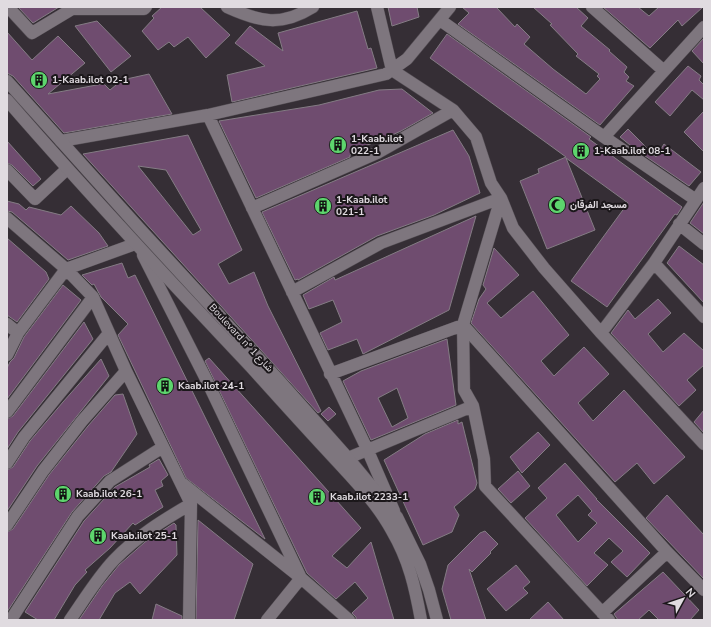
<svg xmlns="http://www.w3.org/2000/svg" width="711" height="627" font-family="'Nunito Sans',Vazirmatn,sans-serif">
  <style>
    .building { fill: #6f4c6f; stroke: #847c84; fill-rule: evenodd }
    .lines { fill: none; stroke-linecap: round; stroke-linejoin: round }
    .street-casing { stroke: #534d53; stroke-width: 13 }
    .secondary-casing { stroke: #534d53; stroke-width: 13 }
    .street { stroke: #7e767e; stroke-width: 12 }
    .secondary { stroke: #7e767e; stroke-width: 12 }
    .labels { text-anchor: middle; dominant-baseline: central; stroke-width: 4; stroke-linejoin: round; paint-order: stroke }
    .poi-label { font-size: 10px; font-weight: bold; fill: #e0dbe0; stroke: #1b171a; text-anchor: start }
    .street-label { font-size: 10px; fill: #e0dbe0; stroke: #1b171a }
  </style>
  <rect width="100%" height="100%" fill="#352e35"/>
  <!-- building -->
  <path class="building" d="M18,7h41l-26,16z
    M162,7h38l30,28 -24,23 -18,-21 -14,10 -5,-5 -11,8 -16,-19 12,-13 -2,-2z
    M388,7h29l2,10 -27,9z
    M462,7h34l19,20 2,-3 13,13 -6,7 29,25 33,25 14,-15 -3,-3 2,-2 -23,-18 2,-2 -28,-29 2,-1 -19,-17h43l12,11 -7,8 29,24 -1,1 18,16 -3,5 5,5 -3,4 8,5 -34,39 -142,-101 11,-11z
    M603,7h35l11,9 10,-9h44l-21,19 -4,-6 -28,28z
    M357,11l11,38 3,-1 6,20 -145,34 -5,-27 38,-9 -30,-23 15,-17 33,25 -5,-18z
    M97,21l34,35 -20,16 -36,-46z
    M7,32l25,28 26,-24 27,27 -37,31 54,-10h2l6,6 12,-10 27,-6 23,40 -108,19 -51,-57 -6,-3z
    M447,34l144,103 -2,2 93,68 -5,8 -2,-1 -68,93 -36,-26 57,-78 -62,-45 29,72 -48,19 -27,-68 19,-8 -1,-4 28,-12 -136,-99z
    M704,38v26l-12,-13z
    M688,66l13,10 -2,4 5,5v15l-12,-10 -22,26 -15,-14z
    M402,89l31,24 -32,18 -20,9 -19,7 -12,8v2l-94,41 -37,-77 100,-16 60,-15z
    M704,111v41l-20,-20z
    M628,129l28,28 8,-13 37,28 -12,14 -54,-37 -15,-12z
    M453,130l16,26 11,37 -46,22 -57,21 -79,44v-1l-3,1 -33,-68z
    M188,135l54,115 -24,14 11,20 25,-12 14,34 53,105 -3,2 -235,-259zM138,166l28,4 35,60 -8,5z
    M7,141l34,38 -8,7 -21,-21 -5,-2z
    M7,201l12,3 7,6 3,-3 32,8 10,-9 28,27 9,13 -40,14 -56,-48 -5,-1z
    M704,202v32l-14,-11z
    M476,216l-27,94 -86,44 -6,-15 -29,11 -8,-17 22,-11 -9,-22 -24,9 -6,-14 31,-18 1,3z
    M7,238l39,34 3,7 -32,43 -10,-7z
    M679,246l25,19v38l-37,-40z
    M494,248l25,27 -32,28 14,15 32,-27 36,44 -28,26 13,15 30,-29 25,27 -31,29 15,18 31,-31 61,67 -31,27 -17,-21 -22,19 -144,-159 8,-24 7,-10 -3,-4z
    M122,263l6,15 7,-3 130,264 -79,-61 -68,-143 10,-11 -27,-27 -7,-13 -2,1 -10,-10z
    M63,285l18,15 -74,99v-31l3,-6 4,-4 10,-21z
    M658,299l13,14 -23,21 15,18 21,-19 20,18v14l-17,15 9,10 -17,16 -68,-73 17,-23 7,9z
    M84,322l9,17 -75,93 -11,17v-30l6,-3z
    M447,339l9,66 -85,35 -28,-59 18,-10zM397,388l11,30 -16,9 -14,-29z
    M209,358l152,170 -29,28 15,12 24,-26 23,78h-38v-3l-4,-4 16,-15 -13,-16 -19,17 -29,-26 -102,-212z
    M101,359l8,17 -72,90 -30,45v-41l6,-3 17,-26 33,-39z
    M123,394l14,40 -26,38 -7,4 -32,36 -65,100v-80l6,-3 36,-54 39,-49 27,-31z
    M329,407l7,7 -8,7 -7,-7z
    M704,410v23l-10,-11z
    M458,420v4l4,-2 15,61 -2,6 -21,18 5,8 -7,17 -29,13 -39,-85 41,-26z
    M538,432l12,13 -28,28 -12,-16z
    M159,459l9,16 -7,6 2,5 -8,4 8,17 -28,18 -2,-2 -23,25 -25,22 2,2 -12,13 -21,35h-16l-13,-8 59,-91 31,-34 35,-20 -1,-2z
    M565,463l32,36h-1l54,54 -23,24 -16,-15 12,-11 -14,-13 -15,15 14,12 -21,21 -62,-68 22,-20 -9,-10zM578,495l14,16 -4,4 9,8 -19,19 -22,-27z
    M518,471l12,15 -19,17 -13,-14z
    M667,495l37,40v44l-58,-61z
    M198,520l55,44 -19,56h-38z
    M174,523l2,2 1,30 -37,39 -10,-12 -15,11 -16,27h-20l23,-34 17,-21 26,-23z
    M485,531l13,13 -8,8 1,1 -19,19 -3,-3 17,51h-35l-9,-31 6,-24 32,-32z
    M516,565l14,17 -7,6 5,5 -22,18 -19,-22z
    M663,572l36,38 -9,10h-31l-10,-10 -11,10h-20l-4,-6z
    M548,602l16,18h-35z
    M156,604l26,12v4h-30z"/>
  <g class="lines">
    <defs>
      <path id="street" d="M8,7l24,26 40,-24h72l2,-2
        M227,7c33,15 54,20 86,0
        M377,7l15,63 61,40 23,27 15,46 10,15 12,30 31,40 57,65 103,111
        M592,7l72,64
        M440,20l164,117 92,63
        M208,115l160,336 26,60
        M604,137l100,-110
        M61,141l147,-26 178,-41 21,-15 43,-52
        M7,170l28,29 32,-30
        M501,198l-38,127 1,65 9,16 11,53 1,27 124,134
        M252,208l125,-55 76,-43
        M7,218l59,51 27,28 33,74 65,133 -2,116
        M679,224l25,20
        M143,255l64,126 94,197 -34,42
        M654,263l50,54
        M292,292l89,-49 120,-45
        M7,324l11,9
        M601,333l53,-70 50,-75
        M7,355l11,-22 48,-64 69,-25
        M330,374l133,-49 204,227 37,38
        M7,412l86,-115
        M348,458l125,-52
        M7,463l17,-26 85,-104
        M183,484l118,94 48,42
        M7,525l36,-54 39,-50 44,-50
        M602,613l65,-61
        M12,618l66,-102 32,-35 53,-34
        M70,620c14,-20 27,-42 44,-60 22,-23 49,-40 77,-56"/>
      <path id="secondary" d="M7,81l132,147 137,149 72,81 49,59 23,47 9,26 8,30
        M7,100c79,91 161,179 244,267 27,30 54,60 82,90 21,23 44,46 59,74 17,29 23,56 29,89"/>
    </defs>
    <!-- street casing -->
    <use href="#street" class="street-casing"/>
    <!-- secondary casing -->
    <use href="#secondary" class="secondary-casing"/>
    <!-- street -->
    <use href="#street" class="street"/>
    <!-- secondary -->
    <use href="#secondary" class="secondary"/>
  </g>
  <!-- icons -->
  <defs>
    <symbol id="building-disc" viewBox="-11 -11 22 22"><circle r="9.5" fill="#5dd56d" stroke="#1b171a"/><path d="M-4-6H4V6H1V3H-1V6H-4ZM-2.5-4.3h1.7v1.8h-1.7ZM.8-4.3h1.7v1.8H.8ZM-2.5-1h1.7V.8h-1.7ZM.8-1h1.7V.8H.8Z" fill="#111"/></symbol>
    <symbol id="mosque-disc" viewBox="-11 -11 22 22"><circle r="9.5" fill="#5dd56d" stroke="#1b171a"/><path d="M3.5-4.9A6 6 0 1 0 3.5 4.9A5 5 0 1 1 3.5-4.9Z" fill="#111"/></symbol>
  </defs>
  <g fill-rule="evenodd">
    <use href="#building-disc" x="29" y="70" width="20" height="20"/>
    <use href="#building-disc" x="328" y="135" width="20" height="20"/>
    <use href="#building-disc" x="571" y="141" width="20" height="20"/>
    <use href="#mosque-disc" x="547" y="195" width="20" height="20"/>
    <use href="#building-disc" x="313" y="196" width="20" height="20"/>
    <use href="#building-disc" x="155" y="376" width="20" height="20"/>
    <use href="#building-disc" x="53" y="484" width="20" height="20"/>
    <use href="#building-disc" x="307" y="487" width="20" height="20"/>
    <use href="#building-disc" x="88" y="526" width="20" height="20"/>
  </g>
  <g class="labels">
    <!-- poi labels -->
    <g class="poi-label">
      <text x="52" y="80">1-Kaab.ilot 02-1</text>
      <text x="351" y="139">1-Kaab.ilot<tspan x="351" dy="12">022-1</tspan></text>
      <text x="594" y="151">1-Kaab.ilot 08-1</text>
      <text x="336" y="200">1-Kaab.ilot<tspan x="336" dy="12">021-1</tspan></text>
      <text x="570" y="205">مسجد الفرقان</text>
      <text x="178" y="386">Kaab.ilot 24-1</text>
      <text x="76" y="494">Kaab.ilot 26-1</text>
      <text x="330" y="497">Kaab.ilot 2233-1</text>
      <text x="111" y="536">Kaab.ilot 25-1</text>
    </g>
    <!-- street labels -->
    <g class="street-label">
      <text transform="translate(241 338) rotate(47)">Boulevard n° شارع 1</text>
    </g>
  </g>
  <!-- border -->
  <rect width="711" height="627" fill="none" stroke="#e0dbe0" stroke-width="16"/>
  <!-- north arrow -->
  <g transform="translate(683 599) rotate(50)" stroke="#1b171a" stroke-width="3" paint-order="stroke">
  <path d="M0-3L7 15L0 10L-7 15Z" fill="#e0dbe0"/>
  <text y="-6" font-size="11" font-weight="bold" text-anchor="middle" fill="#e0dbe0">N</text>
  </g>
</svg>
